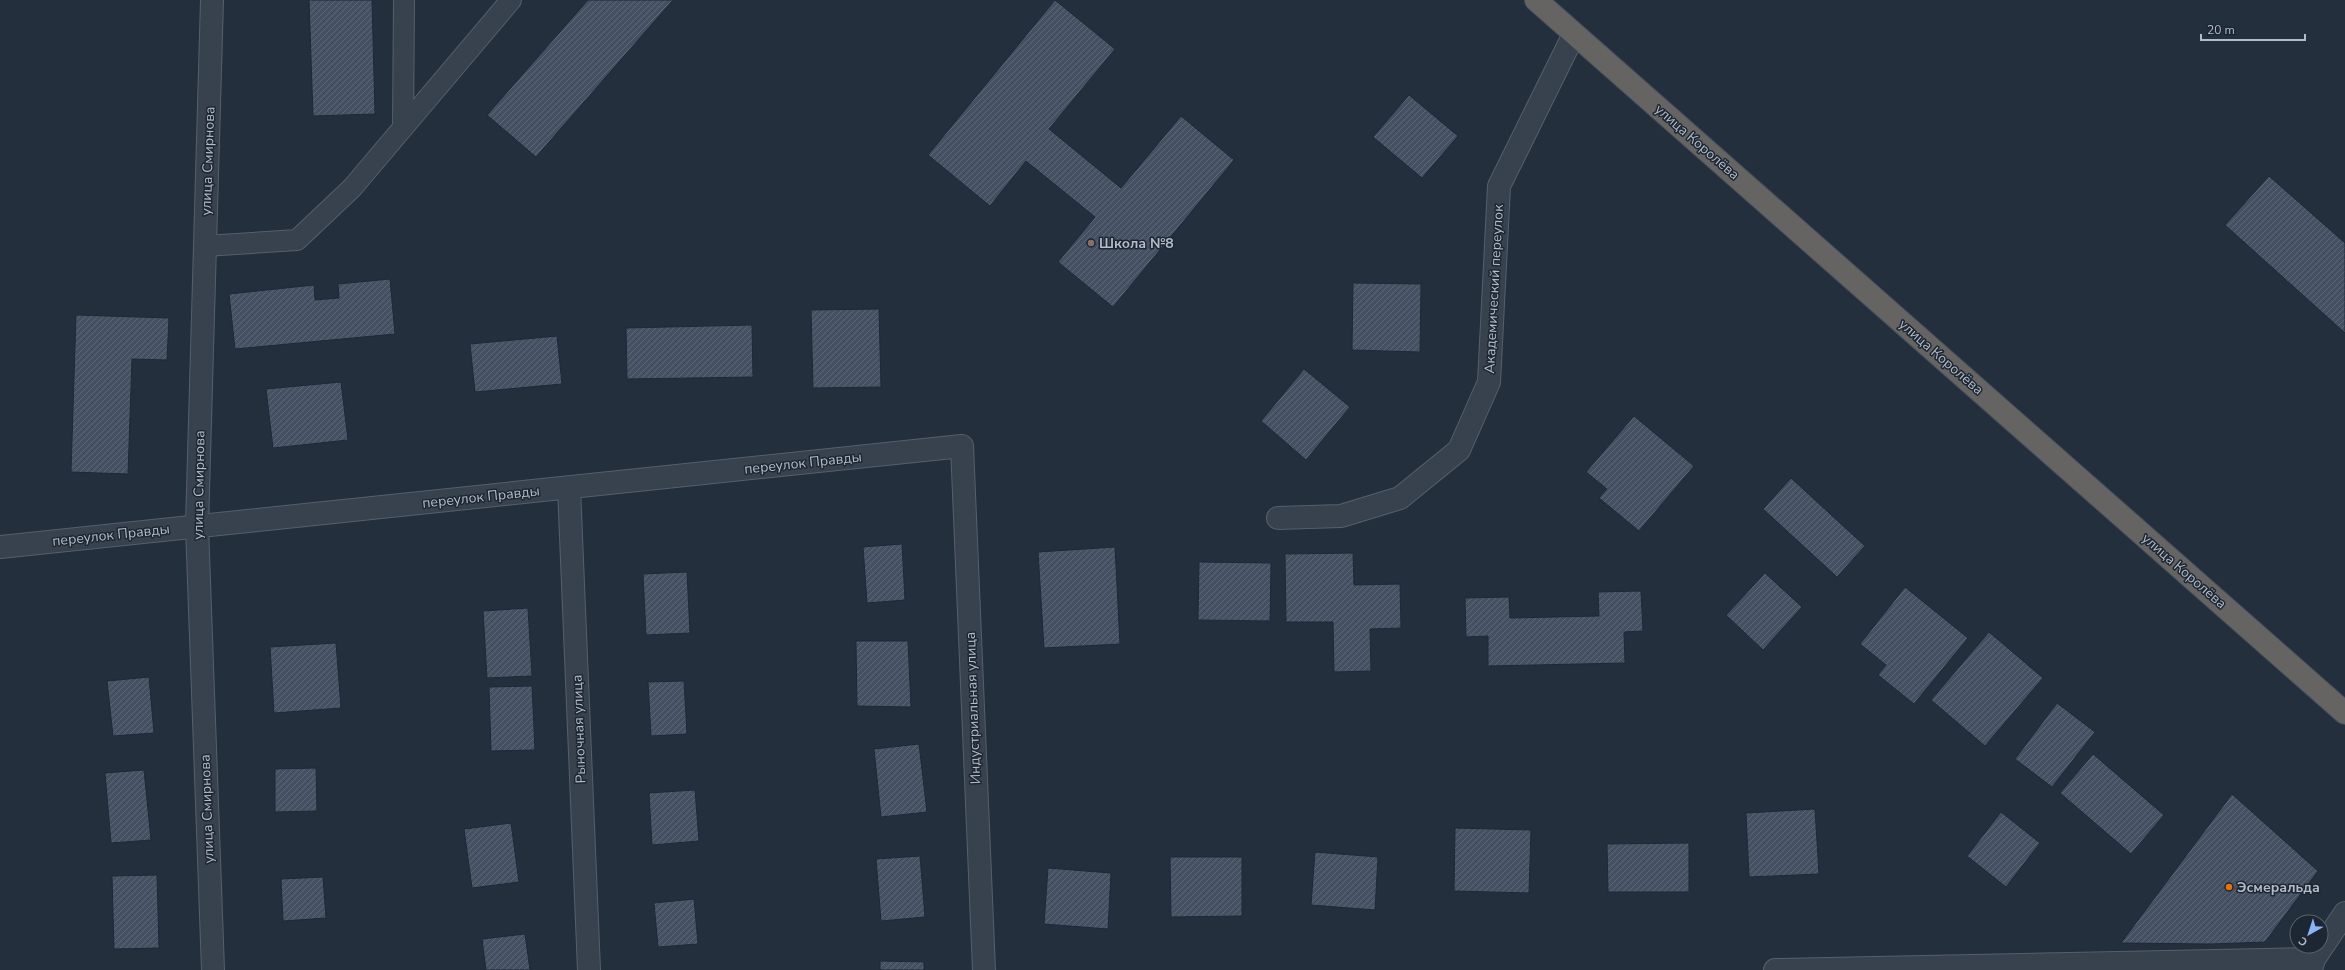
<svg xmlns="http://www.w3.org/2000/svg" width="2345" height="970" font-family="'Nunito Sans',sans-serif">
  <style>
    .building { fill: url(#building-hatch); stroke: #1f2835 }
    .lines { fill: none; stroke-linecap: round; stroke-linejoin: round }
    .service-casing { stroke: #565f6c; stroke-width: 22 }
    .minor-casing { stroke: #565f6c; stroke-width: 24 }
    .trunk-casing { stroke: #434c59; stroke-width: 24 }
    .service { stroke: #38414e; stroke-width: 20 }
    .minor { stroke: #38414e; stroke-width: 22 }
    .trunk { stroke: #656462; stroke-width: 22 }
    .education-dot { fill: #8d6e63; stroke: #1d2633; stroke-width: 1.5 }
    .food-dot { fill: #e8710a; stroke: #1d2633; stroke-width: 1.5 }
    .labels { text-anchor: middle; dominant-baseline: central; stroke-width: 3; stroke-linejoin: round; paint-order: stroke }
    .street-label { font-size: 14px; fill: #b4bcc9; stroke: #1d2633 }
    .poi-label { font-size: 14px; font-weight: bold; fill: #b4bcc9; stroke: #1d2633; text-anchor: start }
  </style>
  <defs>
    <pattern id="building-hatch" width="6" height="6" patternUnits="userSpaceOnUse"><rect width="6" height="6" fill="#455162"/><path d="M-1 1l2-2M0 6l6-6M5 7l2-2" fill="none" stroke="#5d6877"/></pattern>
  </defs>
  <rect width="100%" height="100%" fill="#242f3e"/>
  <!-- building -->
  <path class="building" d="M309,0h63l3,114 -62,2z
    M588,0h85l-137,157 -49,-42z
    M1055,0l60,49 -66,80 72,59 60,-72 53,44 -121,147 -55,-45 37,-45 -69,-56 -36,45 -62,-51z
    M1409,95l49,41 -36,42 -49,-41z
    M2269,176l76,67v90l-120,-108z
    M390,279l5,55 -160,15 -6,-55 85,-9 1,15 24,-2 -1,-14z
    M1353,283l68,1 -1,68 -68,-2z
    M879,309l2,78 -68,1 -2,-78z
    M76,315l93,3 -2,42 -35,-1 -4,115 -57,-2z
    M752,325l1,52 -126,2 -1,-51z
    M557,336l5,48 -87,8 -5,-48z
    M1304,369l46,38 -44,53 -45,-39z
    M341,382l7,58 -75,8 -7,-59z
    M1634,416l60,50 -55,65 -40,-33 8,-9 -21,-17z
    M1791,478l74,68 -28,31 -74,-68z
    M902,544l3,56 -38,3 -4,-56z
    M1115,547l5,97 -76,4 -6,-96z
    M1353,553l1,32 46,-1 1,44 -31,1 1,42 -37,1 -1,-50h-47l-1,-68z
    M1199,562l72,1 -1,58 -72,-1z
    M687,572l3,61 -44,2 -3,-61z
    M1765,573l37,34 -39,43 -37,-35z
    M1905,587l63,51 -54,66 -36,-29 8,-10 -26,-21z
    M1641,591l2,40 -19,1 1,31 -137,3v-30l-22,1 -1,-39 44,-1 1,21 89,-2 -1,-24z
    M528,608l4,68 -45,2 -4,-67z
    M1989,632l54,46 -58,68 -54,-46z
    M856,641h52l3,66 -54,-1z
    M336,643l5,65 -67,5 -4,-66z
    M149,677l5,56 -41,3 -6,-55z
    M684,681l3,53 -36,2 -3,-54z
    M532,686l3,64 -44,1 -2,-64z
    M2057,703l38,29 -43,55 -37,-28z
    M919,744l8,68 -46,5 -7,-68z
    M2093,754l71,61 -33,39 -71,-61z
    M316,768l1,43 -42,1v-43z
    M144,770l7,70 -40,3 -6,-70z
    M695,790l4,51 -47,4 -3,-52z
    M2232,794l86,77 -53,71 -54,2 -90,-1z
    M1815,809l4,65 -70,3 -3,-64z
    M2001,812l39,31 -34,44 -39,-31z
    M511,823l8,59 -47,6 -8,-59z
    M1455,828l76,2 -2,63 -75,-2z
    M1689,843v49h-81l-1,-48z
    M1315,852l63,5 -3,53 -64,-5z
    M920,856l5,61 -44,4 -5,-62z
    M1170,857h72v59l-71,1z
    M1048,868l63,5 -3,56 -64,-5z
    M157,875l2,73 -45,1 -2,-73z
    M323,877l3,41 -43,3 -2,-42z
    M694,899l4,45 -40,3 -4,-44z
    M525,934l5,36h-44l-4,-31z
    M880,961l44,1v8h-44z"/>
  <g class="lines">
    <defs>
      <path id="service" d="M403,128l1,-128
        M205,246l92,-6 55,-52 159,-188"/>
      <path id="minor" d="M212,0l-15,526 16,444
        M569,488l20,482
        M1278,518l63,-2 59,-18 59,-48 30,-68 10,-196 75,-152
        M0,547l962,-101 22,524
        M1775,970l539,-11
        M2311,970l3,-11 31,-46"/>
      <path id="trunk" d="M1536,0l809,713"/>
    </defs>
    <!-- service casing -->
    <use href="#service" class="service-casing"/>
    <!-- minor casing -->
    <use href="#minor" class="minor-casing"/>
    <!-- trunk casing -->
    <use href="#trunk" class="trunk-casing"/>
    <!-- service -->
    <use href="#service" class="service"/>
    <!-- minor -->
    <use href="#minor" class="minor"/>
    <!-- trunk -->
    <use href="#trunk" class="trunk"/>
  </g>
  <!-- markers -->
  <circle class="education-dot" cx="1091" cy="243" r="4"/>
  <circle class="food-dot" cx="2229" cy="887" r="4"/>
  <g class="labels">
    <!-- street labels -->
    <g class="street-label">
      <text transform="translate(1697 142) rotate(41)">улица Королёва</text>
      <text transform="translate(208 161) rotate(-88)">улица Смирнова</text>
      <text transform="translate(1494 289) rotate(-87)">Академический переулок</text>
      <text transform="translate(1941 357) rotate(41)">улица Королёва</text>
      <text transform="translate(803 463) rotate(-6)">переулок Правды</text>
      <text transform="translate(199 485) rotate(-89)">улица Смирнова</text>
      <text transform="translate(481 497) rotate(-6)">переулок Правды</text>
      <text transform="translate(111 535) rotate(-6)">переулок Правды</text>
      <text transform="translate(2184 571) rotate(41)">улица Королёва</text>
      <text transform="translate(973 708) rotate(-92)">Индустриальная улица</text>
      <text transform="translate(579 729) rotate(-92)">Рыночная улица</text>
      <text transform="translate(207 809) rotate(-92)">улица Смирнова</text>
    </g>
    <!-- poi labels -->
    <g class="poi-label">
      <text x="1099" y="243">Школа №8</text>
      <text x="2237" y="887">Эсмеральда</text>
    </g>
  </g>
  <!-- north arrow -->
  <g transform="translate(2309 934) rotate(219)"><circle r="19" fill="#1d2633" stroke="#59626f"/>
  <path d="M0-3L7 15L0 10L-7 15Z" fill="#8ab4f8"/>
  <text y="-6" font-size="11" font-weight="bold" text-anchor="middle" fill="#b4bcc9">С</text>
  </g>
  <!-- scale -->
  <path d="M2201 34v6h104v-6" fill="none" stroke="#b4bcc9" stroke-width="2"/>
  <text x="2207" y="34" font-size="12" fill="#b4bcc9" stroke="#1d2633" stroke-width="3" paint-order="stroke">20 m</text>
</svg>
